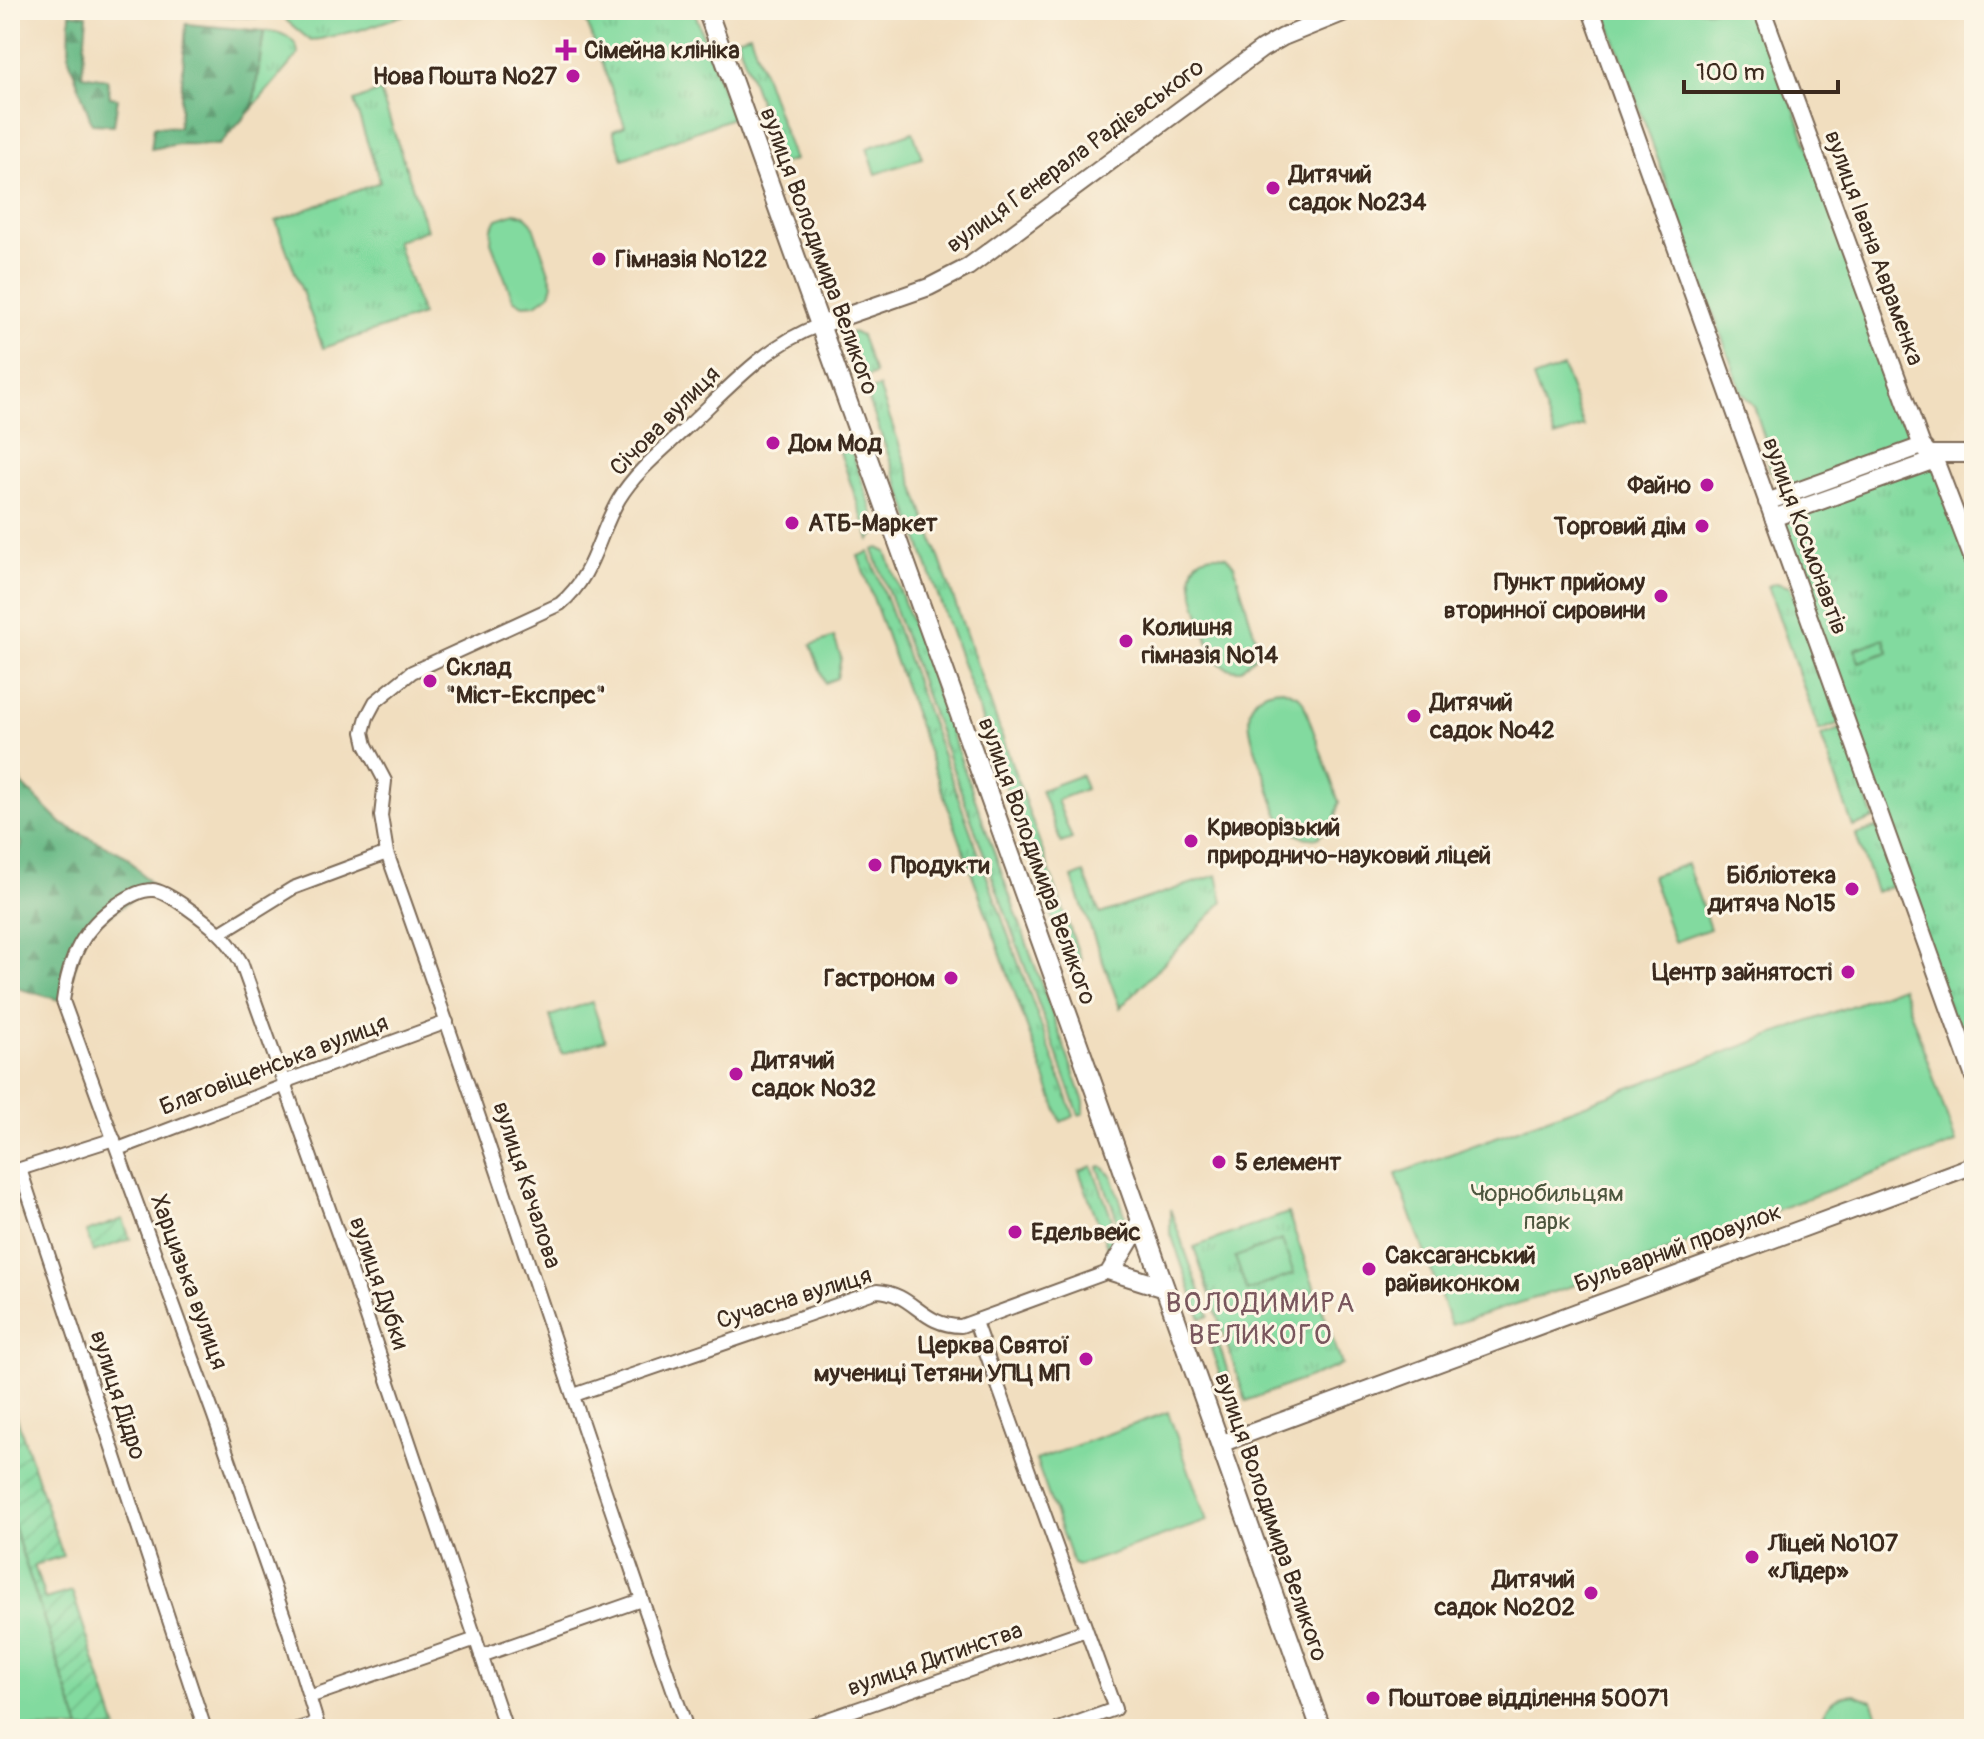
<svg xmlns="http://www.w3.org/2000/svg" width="1984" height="1739" font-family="Pangolin,sans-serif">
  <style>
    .grass { fill: url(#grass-tufts); stroke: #5e825e; stroke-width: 2 }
    .forest { fill: url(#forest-firs); stroke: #527252; stroke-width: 2 }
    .park { fill: #82da9f; stroke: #5e825e; stroke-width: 2 }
    .garden { fill: url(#garden-furrows); stroke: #5e825e; stroke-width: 2 }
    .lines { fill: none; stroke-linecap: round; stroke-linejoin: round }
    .street-casing { stroke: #7b6956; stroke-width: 16 }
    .secondary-casing { stroke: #7b6956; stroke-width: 20 }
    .primary-casing { stroke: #7b6956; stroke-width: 22 }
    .street { stroke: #fff; stroke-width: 12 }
    .secondary { stroke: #fff; stroke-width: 16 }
    .primary { stroke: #fff; stroke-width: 18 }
    .poi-dot { fill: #b5179e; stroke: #fcf5e5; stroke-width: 3 }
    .labels { text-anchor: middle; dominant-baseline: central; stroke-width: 6; stroke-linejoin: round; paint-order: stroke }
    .poi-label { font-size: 24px; font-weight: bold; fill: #3b2a1e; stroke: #fcf5e5; text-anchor: start }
    .street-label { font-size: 24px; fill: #3b2a1e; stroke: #fcf5e5 }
    .park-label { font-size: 24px; fill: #4d563e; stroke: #fcf5e5 }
    .quarter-label { font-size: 28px; letter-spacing: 2px; fill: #79565d; stroke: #fcf5e5 }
  </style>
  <defs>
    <pattern id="grass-tufts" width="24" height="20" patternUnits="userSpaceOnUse" patternTransform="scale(2)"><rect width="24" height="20" fill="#82da9f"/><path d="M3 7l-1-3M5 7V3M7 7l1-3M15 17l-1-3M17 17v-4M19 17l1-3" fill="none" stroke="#71bb88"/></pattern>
    <pattern id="forest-firs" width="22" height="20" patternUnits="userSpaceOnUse" patternTransform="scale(2)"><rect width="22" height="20" fill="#69ba86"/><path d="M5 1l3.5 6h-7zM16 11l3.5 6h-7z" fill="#58976d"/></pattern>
    <pattern id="garden-furrows" width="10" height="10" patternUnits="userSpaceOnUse" patternTransform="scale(2)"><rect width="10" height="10" fill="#82da9f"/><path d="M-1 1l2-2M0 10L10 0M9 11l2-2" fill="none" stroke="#71bb88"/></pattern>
  </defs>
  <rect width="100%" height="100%" fill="#fcf5e5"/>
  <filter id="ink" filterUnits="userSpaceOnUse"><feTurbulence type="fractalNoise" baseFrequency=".0125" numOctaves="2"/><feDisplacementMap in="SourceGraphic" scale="16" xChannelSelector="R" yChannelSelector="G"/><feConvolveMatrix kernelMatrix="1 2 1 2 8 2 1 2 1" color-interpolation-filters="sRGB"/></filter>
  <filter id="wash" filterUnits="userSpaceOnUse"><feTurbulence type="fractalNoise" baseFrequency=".006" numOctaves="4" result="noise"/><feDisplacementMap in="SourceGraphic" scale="32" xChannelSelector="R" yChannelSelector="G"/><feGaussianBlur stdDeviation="1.8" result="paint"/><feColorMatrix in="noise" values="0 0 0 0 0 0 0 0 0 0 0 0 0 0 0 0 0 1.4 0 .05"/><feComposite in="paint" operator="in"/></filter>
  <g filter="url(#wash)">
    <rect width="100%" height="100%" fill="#f1debf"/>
    <!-- grass -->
    <path class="grass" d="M281,10h138l-59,20 -49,11 -24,-20z
      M582,10h112l38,108 -109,41 -10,-28 12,-5z
      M264,31c15,0 34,6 34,24l-45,52z
      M750,34l44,126 -13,4 -44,-126z
      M380,91l47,139 -31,11 26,74 -99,33 -47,-127 104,-39 -26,-81z
      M853,332l8,4 14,38 -13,5 -16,-44z
      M879,387l202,573h-7l-12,-15 -196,-553z
      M845,450l7,2 27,79 -9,9 -30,-88z
      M1935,460l39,102v481l-11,4 -190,-529z
      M878,548l8,4 198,550v11l-5,2 -206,-565z
      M869,552l205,564 -13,6 -203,-566z
      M1776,583l14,4 50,136 -21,8 -51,-145z
      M1842,728l32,91 -21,8 -32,-91z
      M1081,775l5,14 -29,11 15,39 -11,4 -20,-53z
      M1877,827l20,57 -21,8 -20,-57z
      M1084,873l16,41 117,-39 6,27 -103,106 -48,-130z
      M1092,1166l30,80 -7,6 -7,-3 -29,-78z
      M1102,1166l10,10 16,48 -3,17 -27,-74z
      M1288,1213l54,152 -96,36 -52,-154z"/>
    <!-- forest -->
    <path class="forest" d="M186,10h82v1l-8,7 -74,-5z
      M70,13l17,2 -5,60 25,4 3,18 8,1 -4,27 -22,-1 -23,-66z
      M186,24l78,7 -11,77 -34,37 -40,-1 -28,5 3,-23 25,1z
      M10,754l12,30 40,40 64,32 29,33 -13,3 -56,40 -23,69 -46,-13 -7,3v-126h5l7,-21 -12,-14z"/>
    <!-- park -->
    <path class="park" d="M1604,10h155l150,421 -1,8 -7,9 -110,39c-19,-5 -21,-18 -27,-34l3,-7 -13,-40 -12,-13z
      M913,132l9,26 -46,16 -9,-26z
      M515,213l9,2 8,8 21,61 -3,10 -14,10 -13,1 -10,-6 -22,-57 1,-14 5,-9z
      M1563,367l21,60 -29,10 -22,-59z
      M1218,555l8,1 8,9 23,78 -3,14 -14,13c-10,0 -16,-2 -23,-9 -8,-9 -10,-25 -14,-36 -7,-23 -28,-71 15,-70z
      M834,637l7,20 -4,21 -12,5 -14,-38z
      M1884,639l4,13 -29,10 -4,-13z
      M1283,689l16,7 4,6 36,100 -4,18 -17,18c-11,1 -20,-1 -29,-8 -13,-12 -17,-36 -23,-52 -11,-30 -39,-87 17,-89z
      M1687,864l23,65 -36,13 -22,-66z
      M1902,987l54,156 -378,141 -127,41 -55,-151z
      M592,1002l13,38 -43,14 -12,-38z
      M1170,1209l39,107 -8,3 -31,-88z
      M1282,1240l12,34 -47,17 -12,-34z
      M1219,1345l19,58 -8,2 -19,-57z
      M1168,1412l39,109 -129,45 -5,-2 -37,-104z
      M10,1516l70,213h-70z
      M1855,1694l17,7 11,28h-63c4,-22 12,-34 35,-35z"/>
    <!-- garden -->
    <path class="garden" d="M123,1219l7,20 -37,13 -7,-20z
      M10,1397l53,159 -29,9 11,34 27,-8 45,138h-37l-70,-213z"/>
  </g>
  <g filter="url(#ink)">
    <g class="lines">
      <defs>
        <path id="street" d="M220,933l73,-45 94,-35
          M114,1139l-94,30 185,560
          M118,1149l168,-64 3,-5 158,-58
          M975,1322l140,387 -56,20
          M574,1395l303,-104c37,2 44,35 84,35l150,-55
          M481,1656l160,-56
          M309,1697l167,-58
          M298,1729l19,-6
          M319,1729l-30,-98 -75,-215 -151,-415c6,-43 19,-73 55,-97 10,-7 23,-14 34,-14 14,-1 56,33 67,43 9,8 16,19 22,29l112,314 153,453
          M687,1729c-103,-291 -195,-585 -300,-876l-6,-37 4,-35 -19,-36 -3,-13 4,-15 8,-15 37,-30 148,-68c35,-29 37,-68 59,-105 17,-28 43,-48 67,-71 41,-38 80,-84 134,-103
          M799,1729l287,-99"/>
        <path id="secondary" d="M1591,10l383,1067
          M1762,10l160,436 13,14 39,102
          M820,325l109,-38 39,-20 294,-218 21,-12 67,-27
          M1930,454h44
          M1767,502l155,-56
          M1773,518l162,-58
          M1220,1444l754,-279"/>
        <path id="primary" d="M707,10l402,1120 212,599
          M1141,1221l-30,50 54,17"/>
      </defs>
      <!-- street casing -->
      <use href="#street" class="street-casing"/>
      <!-- secondary casing -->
      <use href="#secondary" class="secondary-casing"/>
      <!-- primary casing -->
      <use href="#primary" class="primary-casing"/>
      <!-- street -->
      <use href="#street" class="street"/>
      <!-- secondary -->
      <use href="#secondary" class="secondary"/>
      <!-- primary -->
      <use href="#primary" class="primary"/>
    </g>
  </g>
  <!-- markers -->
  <g class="poi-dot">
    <path d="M562 38h8v8h8v8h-8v8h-8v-8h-8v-8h8z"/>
    <circle cx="573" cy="76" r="8"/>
    <circle cx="1273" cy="188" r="8"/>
    <circle cx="599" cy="259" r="8"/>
    <circle cx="773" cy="443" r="8"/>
    <circle cx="1707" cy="485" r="8"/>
    <circle cx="792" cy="523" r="8"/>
    <circle cx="1702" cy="526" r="8"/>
    <circle cx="1661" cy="596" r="8"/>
    <circle cx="1126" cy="641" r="8"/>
    <circle cx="430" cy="681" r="8"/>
    <circle cx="1414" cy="716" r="8"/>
    <circle cx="1191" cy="841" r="8"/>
    <circle cx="875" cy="865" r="8"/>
    <circle cx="1852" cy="889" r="8"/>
    <circle cx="1848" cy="972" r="8"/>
    <circle cx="951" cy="978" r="8"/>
    <circle cx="736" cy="1074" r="8"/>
    <circle cx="1219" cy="1162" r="8"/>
    <circle cx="1015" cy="1232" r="8"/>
    <circle cx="1369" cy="1269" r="8"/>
    <circle cx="1086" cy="1359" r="8"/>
    <circle cx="1752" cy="1557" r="8"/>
    <circle cx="1591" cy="1593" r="8"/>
    <circle cx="1373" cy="1698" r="8"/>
  </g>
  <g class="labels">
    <!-- poi labels -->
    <g class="poi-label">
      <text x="584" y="50">Сімейна клініка</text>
      <text x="557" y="76" text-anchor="end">Нова Пошта №27</text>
      <text x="1289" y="174">Дитячий<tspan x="1289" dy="28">садок №234</tspan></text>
      <text x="615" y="259">Гімназія №122</text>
      <text x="789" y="443">Дом Мод</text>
      <text x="1691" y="485" text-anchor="end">Файно</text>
      <text x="808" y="523">АТБ-Маркет</text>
      <text x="1686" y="526" text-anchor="end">Торговий дім</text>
      <text x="1645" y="582" text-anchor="end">Пункт прийому<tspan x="1645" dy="28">вторинної сировини</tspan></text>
      <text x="1142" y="627">Колишня<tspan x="1142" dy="28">гімназія №14</tspan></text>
      <text x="446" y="667">Склад<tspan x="446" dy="28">"Міст-Експрес"</tspan></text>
      <text x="1430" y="702">Дитячий<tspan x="1430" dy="28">садок №42</tspan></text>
      <text x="1207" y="827">Криворізький<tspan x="1207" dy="28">природничо-науковий ліцей</tspan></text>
      <text x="891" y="865">Продукти</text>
      <text x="1836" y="875" text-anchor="end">Бібліотека<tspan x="1836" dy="28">дитяча №15</tspan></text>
      <text x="1832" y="972" text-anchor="end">Центр зайнятості</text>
      <text x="935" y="978" text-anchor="end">Гастроном</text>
      <text x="752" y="1060">Дитячий<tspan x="752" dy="28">садок №32</tspan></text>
      <text x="1235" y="1162">5 елемент</text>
      <text x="1031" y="1232">Едельвейс</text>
      <text x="1385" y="1255">Саксаганський<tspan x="1385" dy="28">райвиконком</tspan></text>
      <text x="1070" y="1345" text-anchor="end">Церква Святої<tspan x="1070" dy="28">мучениці Тетяни УПЦ МП</tspan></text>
      <text x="1768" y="1543">Ліцей №107<tspan x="1768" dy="28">«Лідер»</tspan></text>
      <text x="1575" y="1579" text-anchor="end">Дитячий<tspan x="1575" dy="28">садок №202</tspan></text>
      <text x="1389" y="1698">Поштове відділення 50071</text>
    </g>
    <!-- street labels -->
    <g class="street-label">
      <text transform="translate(1075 156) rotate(-36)">вулиця Генерала Радієвського</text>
      <text transform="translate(1874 248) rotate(70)">вулиця Івана Авраменка</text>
      <text transform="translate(819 251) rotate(70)">вулиця Володимира Великого</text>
      <text transform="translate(665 421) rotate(-45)">Січова вулиця</text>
      <text transform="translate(1805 536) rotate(70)">вулиця Космонавтів</text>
      <text transform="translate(1037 861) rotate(70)">вулиця Володимира Великого</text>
      <text transform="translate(274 1065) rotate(-21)">Благовіщенська вулиця</text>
      <text transform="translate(527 1185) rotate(72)">вулиця Качалова</text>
      <text transform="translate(1678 1248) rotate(-20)">Бульварний провулок</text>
      <text transform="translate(189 1282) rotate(70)">Харцизька вулиця</text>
      <text transform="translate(379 1283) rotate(71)">вулиця Дубки</text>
      <text transform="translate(794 1298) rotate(-17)">Сучасна вулиця</text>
      <text transform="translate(118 1395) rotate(72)">вулиця Дідро</text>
      <text transform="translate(1271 1517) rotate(71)">вулиця Володимира Великого</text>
      <text transform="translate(935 1659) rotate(-19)">вулиця Дитинства</text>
    </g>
    <!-- park labels -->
    <g class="park-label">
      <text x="1547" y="1193">Чорнобильцям<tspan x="1547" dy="28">парк</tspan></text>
    </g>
    <!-- quarter labels -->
    <g class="quarter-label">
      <text x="1261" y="1303">ВОЛОДИМИРА<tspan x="1261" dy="32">ВЕЛИКОГО</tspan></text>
    </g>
  </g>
  <!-- margin -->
  <rect width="1984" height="1739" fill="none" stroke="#fcf5e5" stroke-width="40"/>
  <!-- scale -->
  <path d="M1684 80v12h154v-12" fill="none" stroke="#3b2a1e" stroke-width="4"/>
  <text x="1696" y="80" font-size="24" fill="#3b2a1e" stroke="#fcf5e5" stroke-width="6" paint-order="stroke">100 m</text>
</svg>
